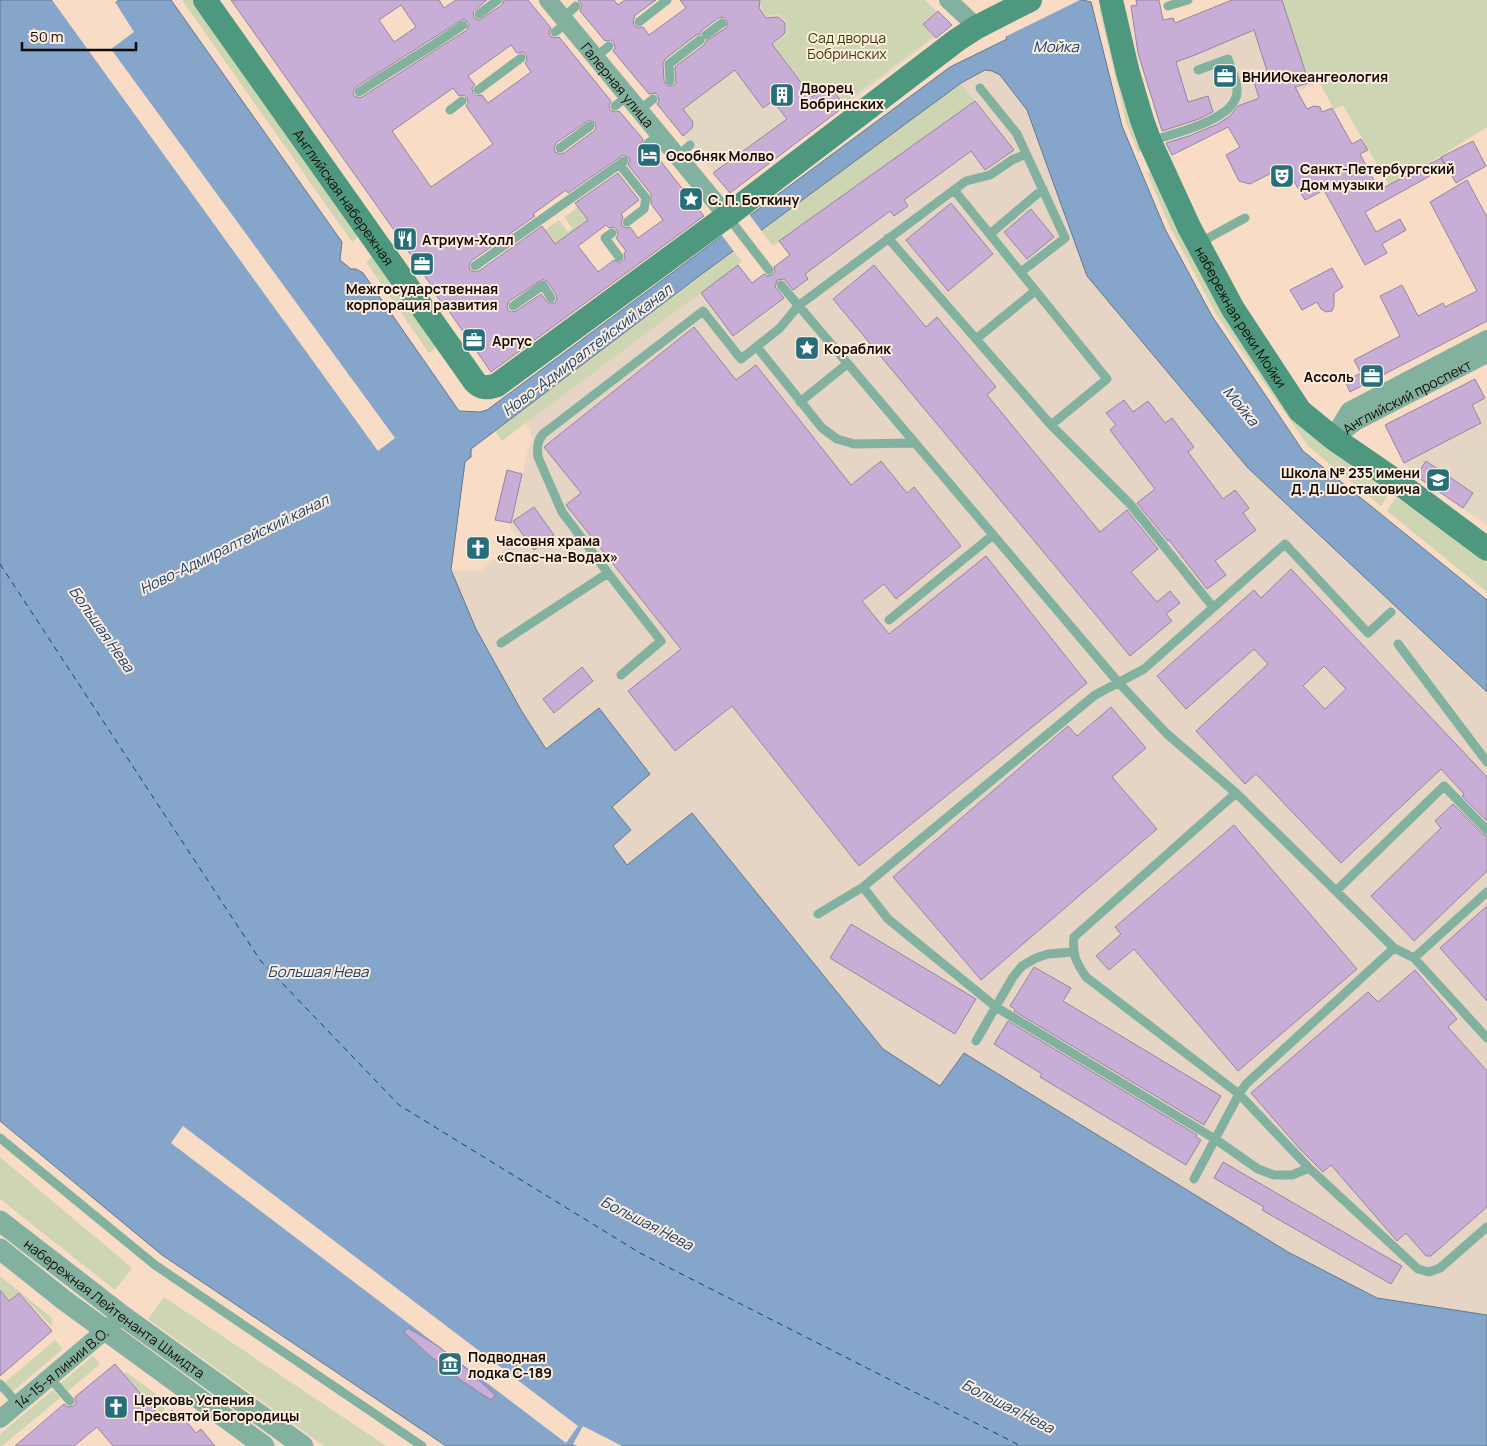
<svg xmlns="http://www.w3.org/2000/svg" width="1487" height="1446" font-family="Manrope,sans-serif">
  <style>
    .industrial { fill: #e6d5c4 }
    .education { fill: #e2d7c3 }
    .green { fill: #cdd5b3 }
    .water { fill: #85a5ca; stroke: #63778f }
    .pier { fill: #f9dcc6 }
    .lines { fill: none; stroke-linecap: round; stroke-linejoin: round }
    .ferry { stroke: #134271; stroke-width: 1; stroke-dasharray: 6 5; stroke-linecap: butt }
    .building { fill: #c8add7; stroke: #9685a0; fill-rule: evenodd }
    .service { stroke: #82b19f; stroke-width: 9 }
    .minor { stroke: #82b19f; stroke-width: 18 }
    .tertiary { stroke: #82b19f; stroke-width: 21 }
    .secondary { stroke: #4d987e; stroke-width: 24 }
    .labels { text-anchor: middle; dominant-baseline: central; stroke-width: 4; stroke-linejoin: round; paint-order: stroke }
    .park-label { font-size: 14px; fill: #373e05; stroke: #fdecde }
    .poi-label { font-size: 14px; font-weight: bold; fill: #150b05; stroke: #fdecde; text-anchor: start }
    .street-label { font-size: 14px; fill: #150b05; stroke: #fdecde }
    .water-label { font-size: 15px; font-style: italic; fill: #134271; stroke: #fdecde }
  </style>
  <rect width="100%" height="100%" fill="#f9dcc6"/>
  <!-- industrial -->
  <path class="industrial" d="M1279,0l31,86 -139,69 -29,-86 -4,-16z
    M985,70l7,1 8,4 27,35 61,166 160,192 239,224v623l-110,-17 -89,-46 -324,-199 -24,33 -57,-37 -191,-235 -65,51 -15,-19 19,-16 -19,-23 37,-33 -102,-25 -26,-39 -45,-81 -25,-59 29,1 37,-33 -7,-12 19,-80 4,-8 -7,-15 212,-158 14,18 37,-28 -10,-14 196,-140 -14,-18z
    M1475,379l12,23v31l-30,16 11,22 -8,13 -33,-23 -11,15 -12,-13 -19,-38z"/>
  <!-- education -->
  <path class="education" d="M710,0h215l27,25 -222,167 -107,-128z
    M1487,433v92l-71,-49 10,-15 34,22 8,-12 -12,-22z"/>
  <!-- green -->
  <path class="green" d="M182,0h11l166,236 -7,6z
    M760,0h164l12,11 -15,12 12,14 -88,65c-11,-18 -16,-20 -33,-7l-38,-50 14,-12 -1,-11 -8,-8 -12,2 -5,-8z
    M1282,0h205v127l-97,60 -47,-82 -9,4 -15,-27 -9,4z
    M1099,8h3l60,188 17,37 43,77 77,116 90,67 -8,13 -72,-59 -93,-133 -46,-87 -23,-54 3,-2 -8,-20 -4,1 -11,-27z
    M961,83l14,18 -202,145 -12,-15z
    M578,207l10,13 -33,24 -10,-14 14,-10 9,12 4,-4 -8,-11z
    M734,251l8,11 -240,179 -7,-10z
    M374,256l63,91 -8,6 -63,-91z
    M1396,497l91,66v29l-100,-81z
    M0,1157l132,111 -17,22 -115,-91z
    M0,1276l52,42v9l-33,-35 -10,8 -9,-10z
    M164,1297l222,149h-62l-176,-127z
    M55,1340l8,9 -52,44 -8,-9z
    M93,1356l7,8 -32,27 -7,-8z
    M126,1372l41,30 -3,8 -6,5 -34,-41z
    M53,1390l7,8 -58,48h-2v-12z"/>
  <!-- water -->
  <path class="water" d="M0,0h171l171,242 -2,18 11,9h5l7,4 96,138 21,1 7,-2 463,-343 57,-28 -19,-39h95l8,2 31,124 43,103 47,87 91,135 184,149v92l-239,-224 -161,-192 -60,-166 -27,-35 -8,-4 -7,-1 -24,13 -263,194 -227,172v8l-6,5 -14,108 25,59 45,81 25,39 53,-41 51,66 -38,33 19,23 -18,16 14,19 65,-52 191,236 57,37 24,-33 324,199 89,46 110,17v131h-1041l-284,-191 -162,-134z"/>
  <!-- pier -->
  <path class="pier" d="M52,0h66l-3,2 19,30 -23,17 284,389 -17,13z
    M987,0h93l-75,37z
    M749,214l14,19 -28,20 -14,-19z
    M183,1126l395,300 -12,17 -395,-300z
    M583,1426l39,20h-45l-4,-2z"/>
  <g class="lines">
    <!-- ferry -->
    <path class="ferry" d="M0,564l260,396 139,145 241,148 381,193"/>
  </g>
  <!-- building -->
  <path class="building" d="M231,0h208l5,8 12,-8h31l-14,12 1,6 5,2 23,-15 2,-5h24l23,28 -2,4 1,4 5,2 4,-1 52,64 -2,5 1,4 5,2 4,-1 24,28 -2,5 1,4 5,2 4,-1 53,67 -213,156 -49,-71 -1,1 -9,-13 1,-1 -11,-16 -23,-35zM401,5l15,22 -22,15 -15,-22zM463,19l3,1 3,4 -2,6 -105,67 -3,1 -5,-2 -1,-4 3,-5zM511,45l6,8 6,-1 3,3 1,5 -2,3 6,9 -43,31 -6,-8 -6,1 -3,-3 -1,-5 3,-3 -7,-9zM453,88l6,8 5,-1 3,3 1,5 -2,3 27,38 -62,43 -39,-56zM589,120l6,3 1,5 -2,3 -30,22 -4,1 -5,-2 -1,-4 2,-5zM623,155l6,3 1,3 -2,4 23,29v10l12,16 -25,18 -8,-11 -3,1 -5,-2 -1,-4 2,-5 -2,-3 18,-14 -21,-27 -43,30 13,17 -33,24 -13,-18 -63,45 -4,1 -5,-2 -1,-4 2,-5 64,-45 -2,-2 33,-24 2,3zM606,225l3,3 5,-1 3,3 1,5 -2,3 10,13 -2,2 1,6 -5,4 -6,-3 -16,12 -20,-26zM543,279l5,3 8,13 1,3 -2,5h-7l-7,-9 -25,17 -5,1 -3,-2 -1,-4 2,-5z
    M578,0h36l4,5 7,-5h31l-22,16 1,1 -2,3 1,6 5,2 4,-1 6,8 37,-27 -6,-8h80l-1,8 7,10 12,-1 7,6v10l-13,11 40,53 10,-8h10l13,17 -115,87 -17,-20 74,-54 -14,-18 -10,7 -28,-38 -52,39 10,13 -1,6 -9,8 -26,-32 2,-3 -1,-6 -3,-2 -6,1 -36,-43 2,-3 -1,-6 -3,-2 -6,1 -25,-30 2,-6zM724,17l4,5 -2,6 -20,13 -2,4 -29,22 1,16 -3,3h-6l-3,-5 -1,-17 2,-5 31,-24 4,-1 2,-4 16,-12z
    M1136,0h23l4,20 10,-2 2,5 57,-23h50l27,83 -14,4 12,22 7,-3 6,1 2,5 10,-4 20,36 9,-5 7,11 -8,4 19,36 62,-32 5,9 -81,45 11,20 24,-13 6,11 -24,14 5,9 -22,12 -41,-75 -19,10 -20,-34 -35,18 -11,-3 -13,-26 14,-8 -12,-20 -56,28 -6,-12 23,-7 29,-12 12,-8 8,-10 21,-8 -6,-19 15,-5 -14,-44 -59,25 -19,7 12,40 20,-6 5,16 -14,7 -37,12 -24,-78 -7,-47 6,-1z
    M938,11l14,14 -16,13 -13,-14z
    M975,101l39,49 -29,20 -14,-19 -67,49 4,6 -14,10 -4,-5 -85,63 3,5 -15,11 -9,-11 -7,1 -2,7 9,11 -51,38 -32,-43 37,-28 14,18 12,-9 3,2 5,-1 3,-3 -1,-5 16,-12 -11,-14z
    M1473,141l13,25 -30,17 -15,-26z
    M1467,180l20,37v104l-137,71 -5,-11 16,-8 -7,-13 46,-24 -20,-40 22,-11 16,31 25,-13 2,4 32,-16 -47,-89z
    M951,203l42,51 -45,37 -42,-51z
    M1031,209l23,28 -27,22 -23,-27z
    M874,265l52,62 11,-10 59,70 -9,8 113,137 27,-22 31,39 -27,23 26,30 13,-11 10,12 -14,11 6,7 -42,35 -297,-357z
    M1332,268l11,19 -9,6v13l-2,5 -6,1 -5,-3 -4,-7 -15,8 -12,-20z
    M694,327l42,53 20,-15 95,120 30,-24 26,32 7,-6 47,59 -65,53 -12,-15 -22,17 27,33 97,-78 101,127 -228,183 -127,-160 -57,45 -47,-60 53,-42 -115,-144 15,-12 -37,-46z
    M1475,379l10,19 -13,7 9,18 -77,40 -19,-38z
    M1124,400l9,12 15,-11 17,22 7,-5 22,29 -6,5 35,47 12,-9 14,18 -6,5 13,17 -41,31 11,14 -19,14 -38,-49 -1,1 -31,-38 18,-14 -45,-59 6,-5 -10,-12z
    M1426,461l47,32 -10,15 -47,-32z
    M507,470l15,4 -11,49 -16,-3z
    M534,507l20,28 -20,15 -21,-29z
    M476,538l11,4v9l-9,7 -9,-5 -1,-9z
    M1291,569l196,208v44l-25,-25 2,-2 -23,-25 -100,94 -85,-89 -11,10 -49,-53 72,-67 -14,-15 -68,60 -29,-33 97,-86 7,8zM1324,666l22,23 -21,20 -22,-23z
    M582,667l11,14 -39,32 -11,-14z
    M1111,707l35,41 -34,29 45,52 -176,151 -88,-103 175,-151 9,10z
    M1453,804l30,30 4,2v35l-73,70 -43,-45 70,-68 -6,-7z
    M1234,825l123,144 -119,102 -104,-122 -25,21 -13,-14 25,-22 -6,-7z
    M1487,906v95l-47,-53z
    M851,924l125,75 -21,35 -125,-76z
    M1034,967l37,21 -8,13 158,95 -17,29 -190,-114 1,-2 -5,-3z
    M1415,970l42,49 -9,8 39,44v136l-56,49h-5l-20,-23 -9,8 -66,-76 -8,7 -24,-24 -48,-55 117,-101 10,10z
    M1008,1021l189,114 -1,2 5,3 -15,25 -146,-88 2,-3 -48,-30z
    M1223,1162l179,104 -11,18 -129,-74 2,-3 -50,-29z
    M0,1290l9,11 10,-8 33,38 -52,45z
    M408,1328l30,18 31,25 26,24 -4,5 -29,-19 -32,-25 -26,-24z
    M115,1364l47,55 10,-9 6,8 3,-3 15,18 5,-4 14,17h-102l-16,-19 -23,19h-59l49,-42 4,3 6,-1 2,-3 -1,-6z"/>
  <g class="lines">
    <!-- service -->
    <path class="service" d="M1168,6l20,-6
      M479,14l19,-14
      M563,18l13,-12
      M639,22l28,-22
      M555,32l12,-9
      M706,35l16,-12
      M596,57l13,-11
      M670,81l-1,-17 31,-24
      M980,88l37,46 48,104 -44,34
      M478,90l43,-32
      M359,92c34,-23 70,-43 104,-67
      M615,106l13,-10
      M450,110l12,-9
      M640,110l13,-11
      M1150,141c22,-7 86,-21 87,-49 1,-11 -6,-23 -9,-33l-30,11
      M647,144l13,-10
      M560,148l30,-22
      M678,156l12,-11
      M620,165l26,33 -2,11 -17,13
      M954,190l153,189 -56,46
      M728,217l41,53
      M612,233l-7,5 14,19
      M990,234l53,-45
      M888,238l163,187 79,79 83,103
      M1199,243l46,-25
      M475,266l149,-105
      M781,285l337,397 49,52 69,59 158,155 20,10 73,80
      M513,306l30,-21 8,13
      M976,339l59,-48
      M757,347l65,81 15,11 17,5 61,-1
      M800,402l47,-38
      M889,620l104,-85
      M501,643l107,-70
      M1398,644l89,118
      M621,675l40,-34 -53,-68 -46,-61 -24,-55c-1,-10 -1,-16 5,-23l160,-123 38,48 39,-31 18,-22 168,-125 24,-6 22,-15 14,-6
      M1236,793l-162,144c-2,18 2,25 12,40l153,117 70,74 109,101 11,3 11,-4 47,-41
      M863,887l25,32 108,88 219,132 43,30 16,6h18l17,-7
      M1336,891l108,-105 43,44
      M818,914l45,-27 232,-192 49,-26 141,-125 83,89 23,-21
      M1414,958l73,-66
      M976,1041l37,-64 9,-11 14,-8 12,-4 25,-2
      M0,1138l155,127 267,181
      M1194,1179l45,-85 7,-10 148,-136
      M50,1378l20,23
      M0,1384l18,20"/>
    <!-- minor -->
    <g class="minor">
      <path id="s1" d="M548,0l179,216"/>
      <path d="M948,0l29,27"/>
      <path id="s2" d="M1338,435l17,-13 132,-68"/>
      <path d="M1333,438l16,-27 138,-72"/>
      <path id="s3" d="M0,1419l114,-96"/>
    </g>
    <!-- tertiary -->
    <g class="tertiary">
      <path id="s4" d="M0,1221l123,95 180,130"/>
      <path d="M0,1249l64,51 200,146"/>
    </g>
    <!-- secondary -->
    <g class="secondary">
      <path id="s5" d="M205,0l270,382c7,7 13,6 22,3l230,-169 230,-176 20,-13 53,-27"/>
      <path id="s6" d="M1111,0l17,73 14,47 8,22 39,85 44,82 67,102 33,27 67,46 87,65"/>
    </g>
  </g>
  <!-- icons -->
  <defs>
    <symbol id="office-square" viewBox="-11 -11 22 22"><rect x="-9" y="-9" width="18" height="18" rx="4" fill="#266e7a" stroke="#fdecde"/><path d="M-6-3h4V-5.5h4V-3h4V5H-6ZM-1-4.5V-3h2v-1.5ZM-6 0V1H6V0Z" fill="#fff"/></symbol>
    <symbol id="building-square" viewBox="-11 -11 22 22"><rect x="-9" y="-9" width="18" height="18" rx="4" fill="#266e7a" stroke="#fdecde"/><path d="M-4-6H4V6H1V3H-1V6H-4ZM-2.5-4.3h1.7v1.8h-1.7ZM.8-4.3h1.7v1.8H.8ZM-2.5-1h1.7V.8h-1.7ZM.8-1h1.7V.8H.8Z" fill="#fff"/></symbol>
    <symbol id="hotel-square" viewBox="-11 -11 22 22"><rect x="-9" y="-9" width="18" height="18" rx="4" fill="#266e7a" stroke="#fdecde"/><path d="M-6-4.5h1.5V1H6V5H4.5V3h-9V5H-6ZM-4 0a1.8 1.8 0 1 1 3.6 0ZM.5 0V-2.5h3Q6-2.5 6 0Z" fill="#fff"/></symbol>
    <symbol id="theatre-square" viewBox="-11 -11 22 22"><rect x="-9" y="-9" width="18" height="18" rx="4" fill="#266e7a" stroke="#fdecde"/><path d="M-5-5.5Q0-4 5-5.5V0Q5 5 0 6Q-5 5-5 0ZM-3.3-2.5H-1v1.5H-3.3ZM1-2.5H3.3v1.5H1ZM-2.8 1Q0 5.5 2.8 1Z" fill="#fff"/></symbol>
    <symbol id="sight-square" viewBox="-11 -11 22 22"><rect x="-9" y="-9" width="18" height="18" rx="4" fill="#266e7a" stroke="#fdecde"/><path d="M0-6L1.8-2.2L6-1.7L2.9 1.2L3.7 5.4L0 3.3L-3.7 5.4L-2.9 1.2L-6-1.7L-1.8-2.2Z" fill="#fff"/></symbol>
    <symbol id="restaurant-square" viewBox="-11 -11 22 22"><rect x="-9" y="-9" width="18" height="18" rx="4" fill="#266e7a" stroke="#fdecde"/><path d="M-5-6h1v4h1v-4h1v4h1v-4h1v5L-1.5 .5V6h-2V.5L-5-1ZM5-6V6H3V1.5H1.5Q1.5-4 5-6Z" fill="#fff"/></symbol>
    <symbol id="school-square" viewBox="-11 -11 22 22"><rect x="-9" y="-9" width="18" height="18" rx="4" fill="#266e7a" stroke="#fdecde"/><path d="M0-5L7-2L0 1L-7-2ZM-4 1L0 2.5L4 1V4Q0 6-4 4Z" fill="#fff"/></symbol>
    <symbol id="church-square" viewBox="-11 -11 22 22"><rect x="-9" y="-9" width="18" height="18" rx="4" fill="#266e7a" stroke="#fdecde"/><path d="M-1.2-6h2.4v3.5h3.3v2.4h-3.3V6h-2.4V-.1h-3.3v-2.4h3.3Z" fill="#fff"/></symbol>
    <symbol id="museum-square" viewBox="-11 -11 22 22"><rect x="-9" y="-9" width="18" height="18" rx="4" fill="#266e7a" stroke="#fdecde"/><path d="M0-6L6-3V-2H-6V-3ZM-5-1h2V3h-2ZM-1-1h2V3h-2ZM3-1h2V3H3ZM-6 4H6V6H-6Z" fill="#fff"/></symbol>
  </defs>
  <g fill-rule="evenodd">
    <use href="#office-square" x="1211" y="62" width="28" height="28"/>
    <use href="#building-square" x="768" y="81" width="28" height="28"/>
    <use href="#hotel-square" x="635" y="141" width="28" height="28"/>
    <use href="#theatre-square" x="1268" y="162" width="28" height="28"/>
    <use href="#sight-square" x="677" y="185" width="28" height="28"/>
    <use href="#restaurant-square" x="391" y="225" width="28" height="28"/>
    <use href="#office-square" x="408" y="250" width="28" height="28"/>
    <use href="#office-square" x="460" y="326" width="28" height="28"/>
    <use href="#sight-square" x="793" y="334" width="28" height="28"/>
    <use href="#office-square" x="1358" y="362" width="28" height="28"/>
    <use href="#school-square" x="1424" y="466" width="28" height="28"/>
    <use href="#church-square" x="464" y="534" width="28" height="28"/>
    <use href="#museum-square" x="436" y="1350" width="28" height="28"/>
    <use href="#church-square" x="102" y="1393" width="28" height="28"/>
  </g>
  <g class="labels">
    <!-- park labels -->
    <g class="park-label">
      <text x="847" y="37">Сад дворца<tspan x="847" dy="16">Бобринских</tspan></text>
    </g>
    <!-- poi labels -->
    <g class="poi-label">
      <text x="1242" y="76">ВНИИОкеангеология</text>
      <text x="800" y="87">Дворец<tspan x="800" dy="16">Бобринских</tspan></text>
      <text x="666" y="155">Особняк Молво</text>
      <text x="1300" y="168">Санкт-Петербургский<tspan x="1300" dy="16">Дом музыки</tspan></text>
      <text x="708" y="199">С. П. Боткину</text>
      <text x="422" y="239">Атриум-Холл</text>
      <text x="422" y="288" text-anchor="middle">Межгосударственная<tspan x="422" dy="16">корпорация развития</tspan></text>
      <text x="492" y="340">Аргус</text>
      <text x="824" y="348">Кораблик</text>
      <text x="1354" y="376" text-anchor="end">Ассоль</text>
      <text x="1420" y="472" text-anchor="end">Школа № 235 имени<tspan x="1420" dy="16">Д. Д. Шостаковича</tspan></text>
      <text x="496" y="540">Часовня храма<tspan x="496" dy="16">«Спас-на-Водах»</tspan></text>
      <text x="468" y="1356">Подводная<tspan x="468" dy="16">лодка С-189</tspan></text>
      <text x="134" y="1399">Церковь Успения<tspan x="134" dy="16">Пресвятой Богородицы</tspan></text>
    </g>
    <!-- street labels -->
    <g class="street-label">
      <text stroke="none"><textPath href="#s1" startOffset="110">Галерная улица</textPath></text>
      <text stroke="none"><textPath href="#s5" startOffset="241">Английская набережная</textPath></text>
      <text stroke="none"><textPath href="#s6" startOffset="345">набережная реки Мойки</textPath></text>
      <text stroke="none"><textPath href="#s2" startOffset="79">Английский проспект</textPath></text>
      <text stroke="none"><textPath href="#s4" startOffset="144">набережная Лейтенанта Шмидта</textPath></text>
      <text stroke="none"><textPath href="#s3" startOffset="80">14-15-я линии В.О.</textPath></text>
    </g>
    <!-- water labels -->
    <g class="water-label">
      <text x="1056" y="46">Мойка</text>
      <text transform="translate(587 350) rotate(-37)">Ново-Адмиралтейский канал</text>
      <text transform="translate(1241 406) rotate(51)">Мойка</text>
      <text transform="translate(234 544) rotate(-26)">Ново-Адмиралтейский канал</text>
      <text transform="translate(102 629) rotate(55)">Большая Нева</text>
      <text x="318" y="971">Большая Нева</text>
      <text transform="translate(647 1223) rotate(27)">Большая Нева</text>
      <text transform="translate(1008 1406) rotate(27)">Большая Нева</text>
    </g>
  </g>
  <!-- scale -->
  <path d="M22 42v8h114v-8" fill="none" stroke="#150b05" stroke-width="2.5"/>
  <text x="30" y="42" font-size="15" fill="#150b05" stroke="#fdecde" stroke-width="4" paint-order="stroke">50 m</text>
</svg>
